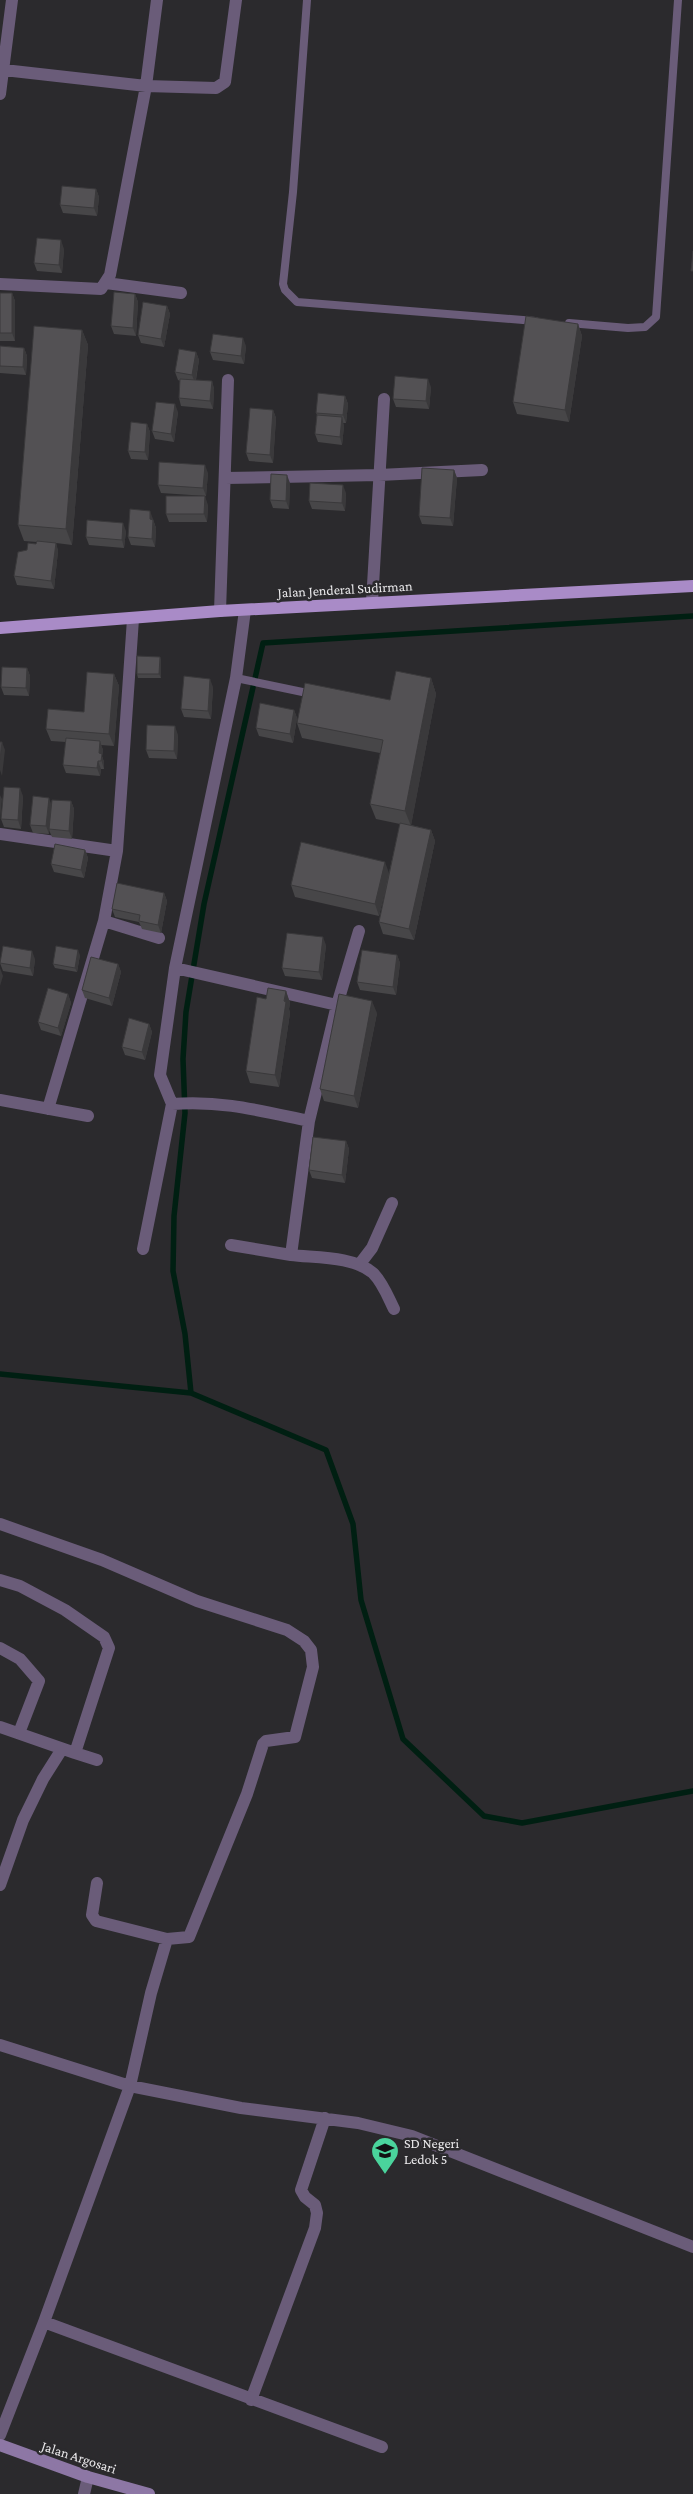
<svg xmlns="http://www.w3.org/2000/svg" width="693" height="2494" font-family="'Crimson Pro',serif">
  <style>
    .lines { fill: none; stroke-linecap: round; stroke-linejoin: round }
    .stream { stroke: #001f12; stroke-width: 5.5 }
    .lane { stroke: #6a5c79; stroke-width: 8 }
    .street { stroke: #6a5c79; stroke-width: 12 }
    .secondary { stroke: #8d77a5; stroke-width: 12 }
    .primary { stroke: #a98bc7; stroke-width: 12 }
    .wall { fill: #474648 }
    .shaded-wall { fill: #3a393b }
    .building { fill: #535154; stroke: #3a393b }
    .labels { text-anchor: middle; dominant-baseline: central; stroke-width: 5; stroke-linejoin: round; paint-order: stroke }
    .street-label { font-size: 14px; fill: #eae9eb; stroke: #2b2a2d }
    .poi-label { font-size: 14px; fill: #eae9eb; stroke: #2b2a2d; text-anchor: start }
  </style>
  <rect width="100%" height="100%" fill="#2b2a2d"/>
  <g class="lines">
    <!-- stream -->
    <path class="stream" d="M0,1374l191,19 135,57 27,74 8,76 42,139 81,77 38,7 171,-32
      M191,1393l-6,-59 -12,-63 1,-55 11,-103 -2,-54 3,-47 18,-108 59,-261 430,-27"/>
    <!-- lane -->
    <path class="lane" d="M307,0l-14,192 -10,92 2,6 12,12 238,19
      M569,323l59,5 17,-1 11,-10 22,-317
      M236,678l76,16"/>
    <!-- street -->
    <path class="street" d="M4,70l142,16 70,2 9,-6 11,-82
      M0,94l12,-94
      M106,283l75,10
      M0,284l101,5 9,-14 36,-189 11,-86
      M225,478l154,-3 103,-5
      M372,602l12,-203
      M245,610l-9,68 -61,290 -15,107 12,29c50,-4 89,7 137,17l28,-116 22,-74
      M220,611l8,-231
      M0,834l117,17
      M104,921l55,17
      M175,968l162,37
      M0,1100l88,16
      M48,1109l56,-188 13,-70 16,-232
      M309,1121l-18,134c24,3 62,1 82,18 10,10 15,24 21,36
      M231,1245l60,10
      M143,1249l29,-145
      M359,1265l13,-17 20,-45
      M0,1524l102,36 95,41 90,29 17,11 7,9 2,17 -18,70 -29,4 -3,3 -16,50 -58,143 -22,2 -16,54 -21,93 -86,236 -44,113
      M0,1580l20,6 45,24 39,27 5,11 -34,105 -75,-26
      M0,1648l20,11 19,22 -20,52
      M75,1753l22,7
      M97,1883l-5,32 4,6 71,18
      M0,1885l23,-65 20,-41 19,-30
      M0,2045l130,41 111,22 117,15 54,13 281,111
      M44,2322l338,125
      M251,2400l64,-172 2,-15 -2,-8 -10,-8 -4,-7 24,-72
      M84,2494l4,-17"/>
    <!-- secondary -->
    <path class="secondary" d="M0,2445l88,32 61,17"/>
    <!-- primary -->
    <path class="primary" d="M0,628l220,-17 473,-25"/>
  </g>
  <!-- wall -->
  <path class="wall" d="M96,189l3,8 -2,19 -34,-3 -3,-8z
    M64,249l-2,24 -25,-2 -3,-8z
    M0,293h12l3,8v40h-15z
    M135,294l3,8 -2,34 -22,-2 -3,-8z
    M167,306l3,8 -6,33 -23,-4 -3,-8z
    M578,324l4,12 -13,86 -52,-8 -4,-12z
    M82,330l6,15 -16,200 -16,-2 2,8 -4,38 -37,-4 -3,-9 13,-26 9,-6 1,-2 -13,-1 -6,-16z
    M0,346l24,2 3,8 -1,19 -26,-2z
    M246,346l-2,18 -31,-4 -3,-8z
    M196,352l3,8 -3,20 16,1 2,8 -1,20 -32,-3 -2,-8 1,-17 -2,-1 -3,-8z
    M431,387l-2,22 -33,-2 -3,-8z
    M345,396l3,8 -2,19h-3l1,3 -2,19 -24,-3 -3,-8 2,-19 -1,-2z
    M273,410l3,8 -3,45 -24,-2 -3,-8z
    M178,412l-4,30 -19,-3 -3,-8z
    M147,424l3,8 -2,28 -17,-1 -3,-8z
    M454,470l3,8 -4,48 -31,-2 -3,-8z
    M208,473l-2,23 -45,-3 -3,-8z
    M290,483l-1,26 -16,-1 -3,-8z
    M346,493l-1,18 -33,-2 -3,-8z
    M208,505l-1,17h-38l-3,-8z
    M153,519l3,9 -1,19 -24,-2 -3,-8z
    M126,531l-2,17 -35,-3 -3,-8z
    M160,657l1,4v17h-23l-1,-4z
    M27,668l3,8 -1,20 -25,-1 -3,-8z
    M114,674l5,12 -5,60 -13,-1 2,5 -1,6 2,6v7h-3l-1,7 -34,-3 -3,-8 3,-23 -15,-1 -5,-12 38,-17z
    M431,678l5,16 -25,131 20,5 4,11 -21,99 -31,-6 -4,-12 8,-39 -8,33 -84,-19 -4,-12 98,-12 11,-49 -24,-5 -6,-15 10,-51 -78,-15 -5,-15 93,-23z
    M213,687l-2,32 -27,-2 -3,-8z
    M294,710l3,8 -4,25 -34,-7 -3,-8z
    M178,735l-1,24 -28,-1 -3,-8z
    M23,796l-2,33 -17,-2 -3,-8z
    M71,801l3,8 -2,30 -20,-2 -3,-7v4l-16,-1 -3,-8 21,-21z
    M85,850l3,8 -4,20 -30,-6 -3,-8z
    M164,893l3,8 -6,32 -19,-4 -3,-7 -24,-5 -3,-8z
    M326,945l-4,35 -37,-4 -3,-8z
    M80,955l-3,17 -22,-4 -2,-4z
    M397,955l3,8 -4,32 -36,-5 -3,-8z
    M35,959l-2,17 -30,-5 -3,-8z
    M118,964l3,8 -9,34 -27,-8 -3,-8z
    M286,991l4,12 -1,6 1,4 -11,74 -29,-4 -4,-12 20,-72z
    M68,994l3,9 -10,33 -20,-6 -3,-8z
    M377,1013l-19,95 -34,-7 -4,-12z
    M149,1024l3,8 -7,28 -20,-5 -3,-8z
    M346,1141l3,8 -4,34 -33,-5 -3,-8z"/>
  <!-- shaded-wall -->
  <path class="shaded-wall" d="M96,189l3,8 -2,19 -3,-8z
    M61,240l3,9 -2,24 -3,-8z
    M12,293l3,8v40l-3,-8z
    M135,294l3,8 -2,34 -3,-8z
    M167,306l3,8 -6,33 -3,-8z
    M578,324l4,12 -13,86 -4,-12z
    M82,330l6,15 -16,200 -6,-16z
    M243,338l3,8 -2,18 -3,-8z
    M24,348l3,8 -1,19 -3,-8z
    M196,352l3,8 -4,23 -3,-8z
    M428,379l3,8 -2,22 -3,-8z
    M212,381l2,8 -1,20 -3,-8z
    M345,396l3,8 -2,19 -3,-8z
    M175,404l3,8 -4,30 -3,-8z
    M273,410l3,8 -3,45 -3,-8z
    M342,417l2,9 -2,19 -2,-8z
    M147,424l3,8 -2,28 -3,-8z
    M205,465l3,8 -2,23 -3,-8z
    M454,470l3,8 -4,48 -3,-8z
    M287,475l3,8 -1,26 -3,-8z
    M343,485l3,8 -1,18 -3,-8z
    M205,496l3,9 -1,17 -3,-8z
    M150,511l3,8v8l-3,-8z
    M153,520l3,8 -1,19 -3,-8z
    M123,523l3,8 -2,17 -2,-8z
    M56,543l2,8 -4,38 -3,-8z
    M160,657l1,4v17l-2,-4z
    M27,668l3,8 -1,20 -3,-8z
    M114,674l5,12 -5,60 -5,-12z
    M431,678l5,16 -25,132 -6,-15z
    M210,679l3,8 -2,32 -3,-8z
    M294,710l3,8 -4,25 -3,-9z
    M175,726l3,9 -1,24 -3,-8z
    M100,741l3,9 -1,6 2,6v7l-5,-16z
    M2,742l3,8 -3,26 -2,-6v-10z
    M98,761l3,8 -1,7 -3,-8z
    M20,788l3,8 -2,33 -3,-9z
    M0,795l2,4 -2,21z
    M49,798l3,8 -3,28 -3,-8z
    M71,801l3,8 -2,30 -3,-8z
    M431,830l4,11 -21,99 -5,-11z
    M85,850l3,8 -4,20 -3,-8z
    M385,862l4,11 -10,43 -4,-12z
    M164,893l3,8 -6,32 -3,-8z
    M323,937l3,8 -4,35 -3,-8z
    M78,950l2,5 -3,17 -2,-4z
    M32,951l3,8 -2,17 -3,-8z
    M397,955l3,8 -4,32 -3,-8z
    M118,964l3,8 -9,34 -3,-8z
    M0,968l3,8 -3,10z
    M286,991l4,12 -1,6 1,4 -11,74 -4,-12z
    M68,994l3,9 -10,33 -3,-8z
    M372,1001l5,12 -19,95 -4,-12z
    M149,1024l3,8 -7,28 -3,-8z
    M346,1141l3,8 -4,34 -3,-8z"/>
  <!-- building -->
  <path class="building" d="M62,186l34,3 -2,19 -34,-3z
    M37,238l24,2 -2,25 -25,-2z
    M693,251v20h-2z
    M114,292l21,2 -2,34 -22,-2z
    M0,293h12v40h-12z
    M143,302l24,4 -6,33 -23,-4z
    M526,316l52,8 -13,86 -52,-8z
    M34,326l48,4 -16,199 -48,-4z
    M213,334l30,4 -2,18 -31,-4z
    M0,346l24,2 -1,19 -23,-1z
    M179,349l17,3 -4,23 -17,-3z
    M395,376l33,3 -2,22 -33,-2z
    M180,379l32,2 -2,20 -31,-3z
    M318,393l27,3 -2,19 -27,-2z
    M156,402l19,2 -4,30 -19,-3z
    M250,408l23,2 -3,45 -24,-2z
    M317,415l25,2 -2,20 -25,-3z
    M131,422l16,2 -2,28 -17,-1z
    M159,462l46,3 -2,23 -45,-3z
    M422,468l32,2 -4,48 -31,-2z
    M271,474l16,1 -1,26 -16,-1z
    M310,483l33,2 -1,18 -33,-2z
    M166,496h39l-1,18h-38z
    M130,509l20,2v8l3,1 -1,19 -24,-2z
    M87,520l36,3 -1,17 -36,-3z
    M37,541l19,2 -5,38 -37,-5 4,-24 9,-2 1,-7 8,1z
    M137,656l23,1 -1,17h-22z
    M2,667l25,1 -1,20 -25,-1z
    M396,671l35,7 -26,133 -35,-7 13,-64 -86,-17 8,-40 85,17z
    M87,672l27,2 -5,60 -63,-5 2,-20 36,3z
    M184,676l26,3 -2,32 -27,-2z
    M260,703l34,7 -4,24 -34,-6z
    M147,725l28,1 -1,25 -28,-1z
    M66,738l34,3 -1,12 3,1 -1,7h-3l-1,7 -34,-3z
    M0,742h2l-2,18z
    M4,787l16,1 -2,32 -17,-1z
    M33,796l16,2 -3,28 -16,-1z
    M52,800l19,1 -2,30 -20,-2z
    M400,823l31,7 -22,99 -30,-7z
    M301,842l84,20 -10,42 -84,-19z
    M55,844l30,6 -4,20 -30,-6z
    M117,883l47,10 -6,32 -19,-4 1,-6 -28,-6z
    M287,933l36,4 -4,35 -37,-4z
    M3,946l29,5 -2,17 -30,-5z
    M56,946l22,4 -3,18 -22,-4z
    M362,950l35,5 -4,32 -36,-5z
    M91,957l27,7 -9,34 -27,-8z
    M48,988l20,6 -10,34 -20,-6z
    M268,988l18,3 -2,10 2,1 -11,73 -29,-4 11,-74 9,2z
    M339,994l33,7 -18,95 -34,-7z
    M129,1018l20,6 -7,28 -20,-5z
    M313,1137l33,4 -4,34 -33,-5z"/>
  <!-- icons -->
  <defs>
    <symbol id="school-pin" viewBox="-11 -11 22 30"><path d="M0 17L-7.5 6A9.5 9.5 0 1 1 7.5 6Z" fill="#4ad49c" stroke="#2b2a2d"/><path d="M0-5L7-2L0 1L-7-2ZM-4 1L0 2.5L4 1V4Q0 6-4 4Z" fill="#111"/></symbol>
  </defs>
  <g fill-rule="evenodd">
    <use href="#school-pin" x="369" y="2135" width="32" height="43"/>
  </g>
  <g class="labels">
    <!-- street labels -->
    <g class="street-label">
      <text transform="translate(345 589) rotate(-3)">Jalan Jenderal Sudirman</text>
      <text transform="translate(79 2457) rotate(18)">Jalan Argosari</text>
    </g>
    <!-- poi labels -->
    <g class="poi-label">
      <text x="404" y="2143">SD Negeri<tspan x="404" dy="16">Ledok 5</tspan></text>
    </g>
  </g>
</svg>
